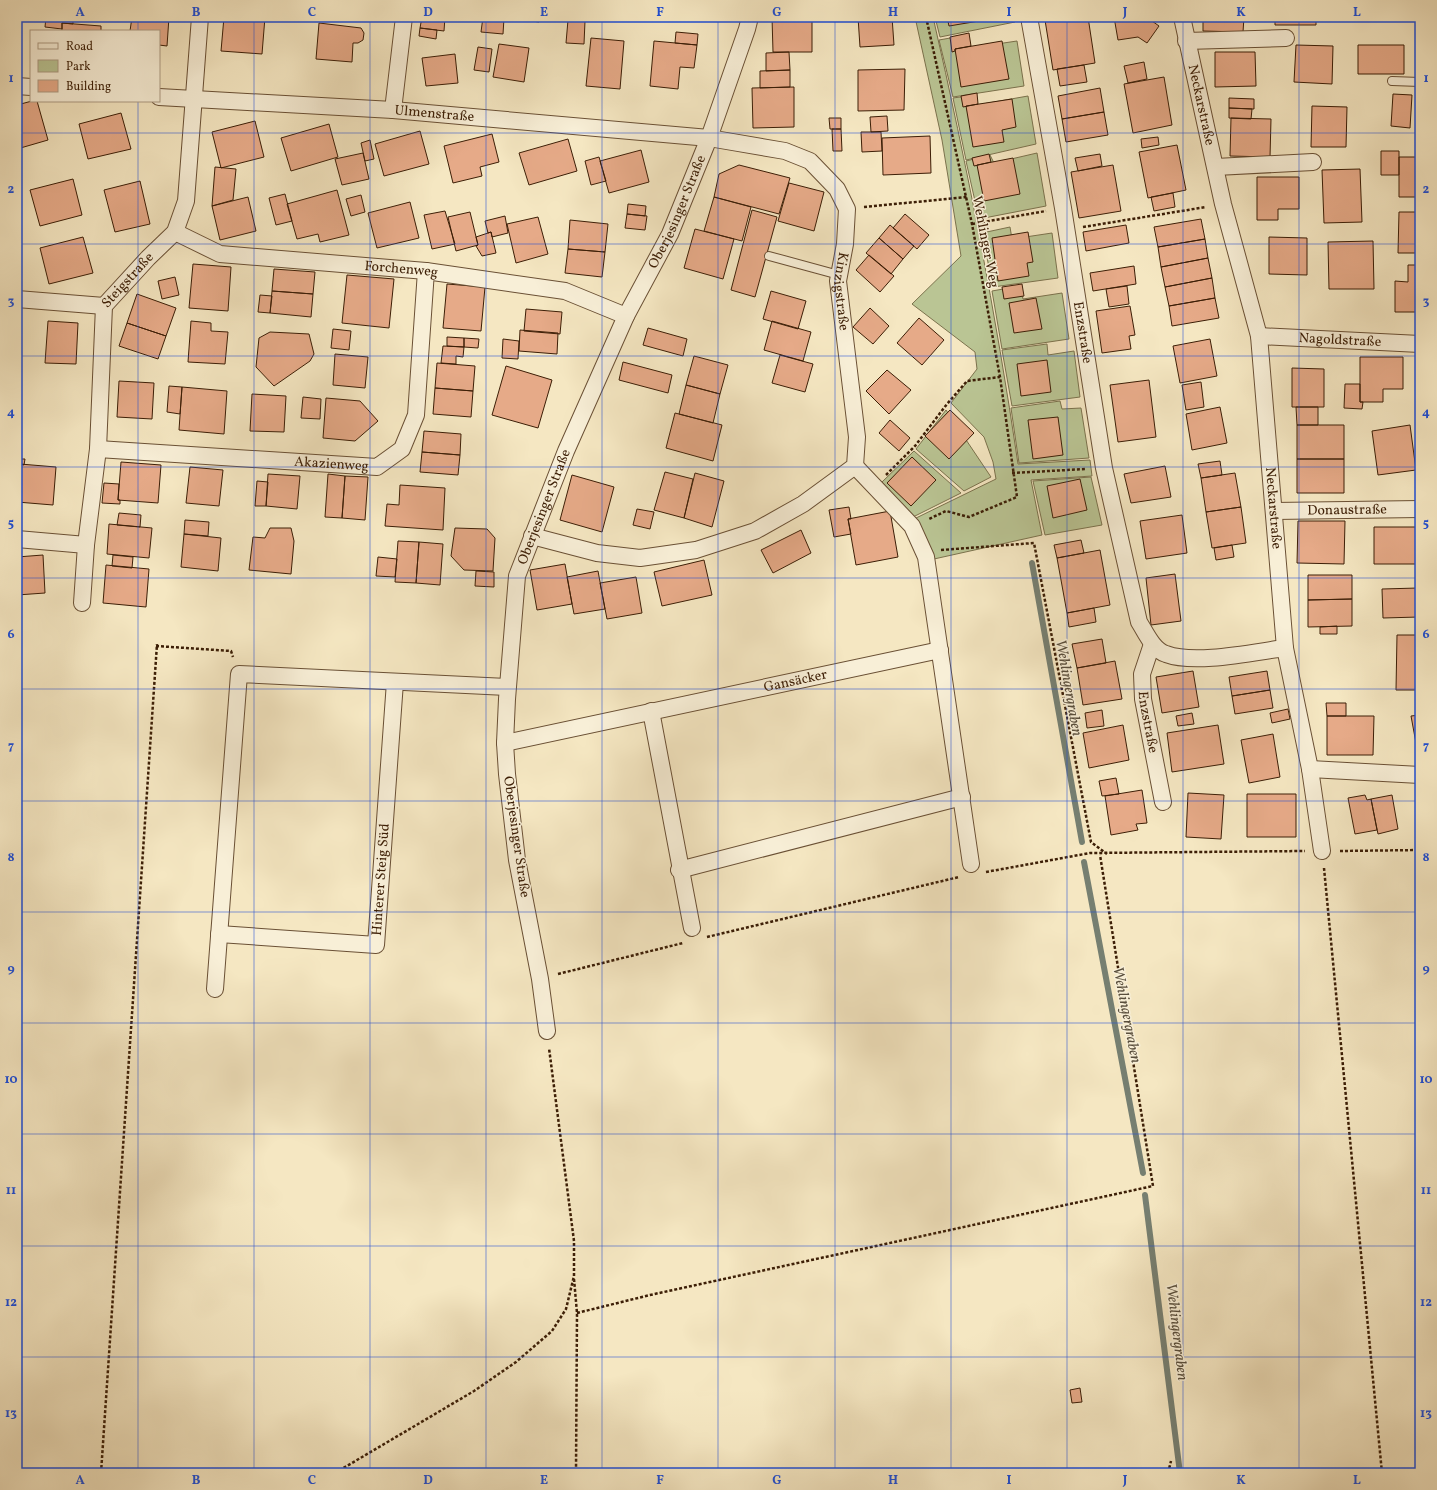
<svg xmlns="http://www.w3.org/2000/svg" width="1437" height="1490" font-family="Vollkorn,serif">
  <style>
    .green { fill: #bac594; stroke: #7b724d }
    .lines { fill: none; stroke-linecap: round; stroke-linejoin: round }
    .stream { stroke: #767f71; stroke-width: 6 }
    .building { fill: #e6aa88; stroke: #3c1e06 }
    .service-casing { stroke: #6a5035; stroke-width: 10 }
    .minor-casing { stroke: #6a5035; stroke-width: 18 }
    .path { stroke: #3c1e06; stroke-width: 2.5; stroke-dasharray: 3 2; stroke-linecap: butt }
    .service { stroke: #f8efd7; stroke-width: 8 }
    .minor { stroke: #f8efd7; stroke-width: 16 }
    .grid { fill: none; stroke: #1d4ed8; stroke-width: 1; stroke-opacity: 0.55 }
    .labels { text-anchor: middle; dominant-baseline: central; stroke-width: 3; stroke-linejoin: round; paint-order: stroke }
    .street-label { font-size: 14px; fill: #3c1e06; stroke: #f8efd7 }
    .water-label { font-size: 15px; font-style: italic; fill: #594e3c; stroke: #f8efd7 }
    .neatline { fill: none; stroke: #1d4ed8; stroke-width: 1.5 }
    .grid-label { font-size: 13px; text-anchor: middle; font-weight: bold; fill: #1d4ed8 }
  </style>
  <rect width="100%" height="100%" fill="#f5e7c2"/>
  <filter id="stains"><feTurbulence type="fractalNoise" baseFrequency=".005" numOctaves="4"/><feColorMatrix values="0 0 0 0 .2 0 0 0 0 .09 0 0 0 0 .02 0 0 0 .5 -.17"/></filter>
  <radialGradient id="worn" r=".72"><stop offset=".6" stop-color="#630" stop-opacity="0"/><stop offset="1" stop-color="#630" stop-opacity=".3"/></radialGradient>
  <!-- green -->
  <path class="green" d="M915,17h18c34,148 63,297 85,447l72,-4 2,16 -61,4 11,55 -108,24 -20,-40 82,-40 -3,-17 -9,-25 -33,-34 26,-34 -2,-17 -63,-48 49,-48 -19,-116z
    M935,17h79l1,5 -75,15z
    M967,35l3,13 47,-7 7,45 -71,11 -14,-57z
    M975,95l2,10 51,-9 8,48 -70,16 -13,-62z
    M1037,153l9,53 -67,13 -13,-58 24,-6 4,8z
    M1010,227l2,12 40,-6 6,45 -65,9 -11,-54z
    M1020,286l3,13 39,-6 7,46 -67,10 -10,-58z
    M1047,344l1,11 26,-4 6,46 -68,9 -10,-56z
    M1060,401l2,8 19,-1 8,50 -70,5 -8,-55z
    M946,410l45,67 -27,14 -48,-42z
    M914,451l47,42 -48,24 -31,-35z
    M1091,477l11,48 -57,10 -12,-54z"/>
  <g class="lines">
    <!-- stream -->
    <path class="stream" d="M1032,563l50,279
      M1084,862l59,311
      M1145,1195l35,278"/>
  </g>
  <!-- building -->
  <path class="building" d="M46,17h27v7l-11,-1v6l-17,-2z
    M132,17h37l-2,29 -8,-1v-14h-29z
    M224,17h41l-3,37 -41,-3z
    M422,17h23l-1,14 -24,-3z
    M483,17l21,1 -1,16 -22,-2z
    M502,17h38l-1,5z
    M666,17h32v3z
    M772,17h40v35h-39z
    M858,17h34l2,28 -34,2z
    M947,17h50v1l-48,8z
    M1067,17h21l7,46 -42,7 -8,-50z
    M1114,17h38v4l7,5 -12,17 -9,-6 -20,3z
    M1203,17h41l-1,15 -40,-1z
    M1275,17h41v8h-41z
    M1349,17h36v2h-36z
    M568,20l17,1 -1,23 -18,-1z
    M62,23l39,3v5h-39z
    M319,23l42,5 3,5 -1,7 -5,3h-5l-1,19 -36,-3z
    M420,28l17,2 -1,9 -17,-3z
    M676,32l22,2 -1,11 -22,-2z
    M969,33l2,13 -16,3v2l-3,1 -2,-15z
    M591,38l33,3 -4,48 -34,-3z
    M654,41l43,4 -3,23 -14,-1 -2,22 -28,-3z
    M1002,41l7,38 -48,8 -6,-38z
    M499,44l30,4 -5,34 -31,-5z
    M1296,45l37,1 -1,38 -38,-2z
    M1358,45h46v29h-46z
    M478,47l14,2 -3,23 -15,-2z
    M789,52l1,18 -24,1v-18z
    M1215,52h40l1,34 -41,1z
    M455,54l3,29 -32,3 -4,-28z
    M1144,62l3,17 -19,4 -4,-17z
    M1084,65l3,17 -27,4 -3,-17z
    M905,69l-1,41 -46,1v-41z
    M790,70v17l-30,1v-17z
    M1164,77l8,48 -39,8 -9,-49z
    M794,87v40l-41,1 -1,-40z
    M1100,88l4,24 -42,7 -4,-23z
    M977,93l1,11 -15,3 -2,-11z
    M1393,94l19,1 -2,33 -19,-2z
    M1229,98l25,1v10l-25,-1z
    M1012,99l4,28 -14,3 2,12 -31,5 -7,-41z
    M32,101h5l11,39 -31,9v-44z
    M1312,106l35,1 -1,40h-35z
    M1229,108l23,1 -1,10 -22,-1z
    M1104,112l4,23 -42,7 -4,-23z
    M121,113l10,36 -43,10 -9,-35z
    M887,116l1,15 -17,1 -1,-15z
    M829,118h12v11h-11z
    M1231,118l40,1 -1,38 -40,-1z
    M255,121l9,36 -43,11 -9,-36z
    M329,124l9,33 -47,14 -10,-33z
    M832,129h9l1,22h-9z
    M420,131l9,33 -45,12 -9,-32z
    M861,132h20l1,19 -20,1z
    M492,134l7,28 -19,5 2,9 -29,7 -9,-37z
    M930,136l1,37 -48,2 -1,-37z
    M1158,137l1,8 -17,3 -1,-9z
    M568,139l9,32 -48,14 -10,-32z
    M370,140l4,19 -9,2 -4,-18z
    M1177,145l9,45 -38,8 -9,-46z
    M641,150l8,32 -40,11 -9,-32z
    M1381,151h18v24h-18z
    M363,153l6,26 -27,6 -7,-26z
    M989,154l2,8 -17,4 -2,-8z
    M1100,154l2,12 -24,5 -3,-13z
    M599,157l7,24 -15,4 -6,-24z
    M1399,157h21v40h-21z
    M1013,158l7,36 -36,7 -7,-36z
    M739,165l51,13 -11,36 -65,-17 5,-23z
    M1113,165l8,46 -42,7 -8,-46z
    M215,167l21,2 -3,31 -21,6z
    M1360,169l2,53 -38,1 -2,-53z
    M1257,177h42v32h-21v11h-21z
    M73,179l9,36 -42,11 -10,-36z
    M140,181l10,43 -35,8 -11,-42z
    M789,183l35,9 -10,39 -36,-10z
    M337,190l12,45 -29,7 -2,-8 -21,5 -10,-35z
    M1173,193l2,14 -21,4 -3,-14z
    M285,194l7,27 -16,4 -7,-27z
    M361,195l4,17 -14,4 -5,-17z
    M248,197l8,34 -36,9 -8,-34z
    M714,197l37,10 -9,34 -38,-10z
    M410,202l9,36 -42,10 -9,-35z
    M628,204l18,2 -1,10 -18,-2z
    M752,210l25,7 -22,80 -24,-7z
    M445,211l10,33 -23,5 -8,-34z
    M470,212l8,33 -22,6 -8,-34z
    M1399,212h21v41h-22z
    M627,214l20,2 -2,14 -20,-2z
    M905,214l24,21 -12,14 -24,-21z
    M505,216l3,17 -16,4 -1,-5 -3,1 -3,-12z
    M538,217l10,37 -32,9 -9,-39z
    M1201,219l4,20 -47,8 -4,-20z
    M570,220l38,4 -3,28 -37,-3z
    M890,225l24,21 -11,13 -24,-21z
    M1126,225l3,18 -43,8 -3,-19z
    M695,229l39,10 -11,40 -39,-11z
    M491,232l5,21 -14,3 -6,-10 2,-1 -2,-8z
    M1028,232l5,30 -6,1 2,13 -31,5 -6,-43z
    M83,237l10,36 -44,11 -9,-36z
    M1269,237l38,1v37l-38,-1z
    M879,238l24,21 -12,15 -25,-21z
    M1205,239l3,19 -47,9 -3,-20z
    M1373,241l1,48h-45l-1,-47z
    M568,249l37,3 -3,25 -37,-4z
    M869,255l25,21 -14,16 -24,-22z
    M1208,258l4,20 -47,9 -4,-20z
    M193,264l38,3 -3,44 -39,-3z
    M1408,265h12v47h-25v-31l13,1z
    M1134,266l2,18 -43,7 -3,-18z
    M274,269l41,3 -2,22 -41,-3z
    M347,275l47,4 -5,49 -47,-5z
    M175,277l4,18 -17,4 -4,-18z
    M1212,278l3,20 -46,8 -4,-19z
    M447,284l38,3 -4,44 -38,-3z
    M1022,284l2,12 -20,3 -2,-12z
    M1127,286l2,18 -20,3 -3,-18z
    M272,291l41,3 -2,23 -41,-4z
    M771,291l35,10 -8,28 -35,-10z
    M137,294l39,14 -10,28 -39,-13z
    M260,295l12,1 -2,17 -12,-1z
    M1036,298l6,31 -28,4 -5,-30z
    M1215,298l4,20 -47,8 -3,-20z
    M1130,306l5,29 -6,1 2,13 -29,4 -6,-42z
    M870,308l19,18 -16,18 -20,-17z
    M526,309l36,3 -2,22 -36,-3z
    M919,318l25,22 -22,25 -25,-22z
    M48,321l30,2 -2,41 -31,-1z
    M191,321l20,2v8l17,1 -3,32 -37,-2z
    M772,321l39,11 -8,29 -39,-11z
    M17,323h3l-2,30h-1z
    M127,323l39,13 -8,23 -39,-13z
    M648,328l39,11 -4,17 -40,-11z
    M333,329l18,2 -2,19 -18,-2z
    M520,330l38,3 -1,21 -38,-3z
    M270,332l39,2 5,20 -4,7 -36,25 -18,-19 3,-29z
    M447,337l17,1v9l-17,-1z
    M464,338l15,1 -1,9 -14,-1z
    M503,339l16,2 -1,18 -16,-1z
    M1210,339l7,37 -37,7 -7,-37z
    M443,346l21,1 -1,10 -7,-1v8l-15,-1z
    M335,354l33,3 -3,31 -32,-3z
    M780,355l33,9 -8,28 -33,-9z
    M694,356l34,9 -8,29 -34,-9z
    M1360,357h43v32h-20v13h-23z
    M1047,360l4,32 -30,4 -4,-32z
    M623,362l49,13 -4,18 -49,-13z
    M437,363l38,3 -2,25 -38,-3z
    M506,366l46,14 -14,48 -46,-13z
    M1292,368l32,1v38h-32z
    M887,370l24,20 -22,24 -23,-23z
    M1149,380l7,57 -38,5 -8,-57z
    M119,381l35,2 -2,36 -35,-2z
    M1201,382l3,25 -18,3 -4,-25z
    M1345,384h15v18h3l-1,7 -18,-1z
    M686,385l34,9 -7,29 -34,-9z
    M169,386l13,1 -2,27 -13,-2z
    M182,387l45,4 -3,43 -45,-4z
    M435,388l38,3 -2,26 -38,-3z
    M252,394l34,2 -2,36 -34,-1z
    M303,397l18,2 -1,20 -19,-1z
    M326,398l34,3 18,20 -23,20 -32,-3z
    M1220,407l7,36 -35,7 -6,-36z
    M1296,407h22v18h-21z
    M950,410l24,23 -25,26 -24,-23z
    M675,413l47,12 -9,36 -47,-13z
    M1058,417l5,38 -30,4 -5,-39z
    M890,420l20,18 -11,13 -20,-18z
    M1297,425h47v34h-47z
    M1410,425l6,45 -38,5 -6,-44z
    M424,431l37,3 -1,21 -38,-3z
    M422,452l38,3 -2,20 -38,-3z
    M912,457l24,23 -25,26 -24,-23z
    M17,459h8l-1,6 -4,-1 -1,14h-2z
    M1297,459h47v34h-47z
    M1220,461l2,14 -21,3 -3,-14z
    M121,462l40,3 -3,38 -40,-3z
    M20,464l36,3 -3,38 -36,-3z
    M1165,466l6,31 -40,6 -7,-29z
    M190,467l33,3 -4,36 -33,-3z
    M665,472l28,7 -9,39 -30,-8z
    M695,473l29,8 -12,46 -28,-9z
    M1235,473l6,34 -35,5 -5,-34z
    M268,474l32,2 -3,33 -31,-3z
    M328,474l17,2 -3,42 -17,-1z
    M572,475l42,12 -12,45 -42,-12z
    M345,476l23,1 -3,43 -23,-2z
    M1080,479l7,31 -34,8 -6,-32z
    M257,481l11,1 -2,24h-11z
    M104,483l15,1 -1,16h2v4l-18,-1z
    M400,485l45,3 -2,42 -58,-4 2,-22 12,1z
    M849,507l2,12h-3l3,15 -17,3 -5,-27z
    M1241,507l5,36 -34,5 -6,-36z
    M637,509l17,3 -4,17 -17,-4z
    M890,511l8,46 -42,8 -8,-46z
    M119,513l22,2 -1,12 -23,-2z
    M1182,515l5,38 -41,6 -6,-38z
    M185,520l24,2 -1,14 -24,-2z
    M1298,521h47l-1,43 -47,-1z
    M109,524l43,4 -3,30 -42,-4z
    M1374,527h46v37h-46z
    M270,528h21l3,13 -3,33 -42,-4 4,-33 12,1z
    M455,528l32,1 8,9 -2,33 -29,-1 -13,-14z
    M801,530l10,23 -38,20 -12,-23z
    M184,534l37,4 -3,33 -37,-4z
    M1081,540l3,13 -27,5 -3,-13z
    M398,541l21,1 -3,41 -21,-1z
    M419,542l24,2 -3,41 -24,-2z
    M1232,545l2,12 -18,3 -2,-12z
    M1100,550l10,55 -43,8 -10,-55z
    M43,555l2,38 -28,2v-38z
    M113,555l20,2 -1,11 -20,-2z
    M378,557l19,2 -2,18 -19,-1z
    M704,560l8,35 -50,11 -8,-34z
    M565,564l7,40 -35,6 -7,-40z
    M106,565l43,4 -3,38 -43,-4z
    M476,571l18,1v15l-19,-1z
    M598,571l7,38 -31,5 -7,-37z
    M1175,574l6,47 -30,4 -5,-47z
    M1308,575h44v24l-44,1z
    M636,577l6,36 -35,6 -7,-36z
    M1418,588l1,29 -36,1 -1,-29z
    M1352,599v27l-44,1v-27z
    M1094,608l2,14 -27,5 -2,-14z
    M1337,626v8h-17v-7z
    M1397,635h23v55h-24z
    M1102,639l4,24 -29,5 -5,-24z
    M1115,661l7,38 -39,6 -6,-37z
    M1193,671l6,36 -37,6 -6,-36z
    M1267,671l3,19 -38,6 -3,-19z
    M1270,690l3,18 -38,6 -3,-18z
    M1326,703h20v13h-19z
    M1288,709l2,10 -18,4 -2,-10z
    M1102,710l2,16 -17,2 -2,-15z
    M1192,713l2,11 -16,2 -2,-10z
    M1420,715v39h-2l-7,-38z
    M1327,716h47l-1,39h-46z
    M1123,725l6,35 -40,8 -6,-35z
    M1218,725l6,39 -52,8 -5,-39z
    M1273,734l7,43 -31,6 -8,-43z
    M1116,778l3,16 -17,2 -3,-15z
    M1142,790l5,33 -11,1 2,6 -27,5 -6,-39z
    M1188,793l36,2 -3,44 -35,-2z
    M1247,794h49v43h-49z
    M1365,795l2,5 4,-1 6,31 -22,4 -7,-36z
    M1392,795l6,34 -20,5 -7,-35z
    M1080,1388l2,14 -10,1 -2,-13z"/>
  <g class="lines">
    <defs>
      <path id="service" d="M1392,81l28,1
        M769,256l70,19"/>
      <g id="minor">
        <path id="s1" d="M1029,17l34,191 41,260 35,154c7,11 14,28 27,32 29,11 88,-2 119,-6"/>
        <path id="s2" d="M1182,17l41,187 36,132 26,312 25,121 12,82"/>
        <path d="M1186,41l100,-3"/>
        <path d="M17,86l14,1"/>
        <path id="s3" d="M159,97l234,13 316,28 76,13 25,10 27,28 10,20 -2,35 -7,37 19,156 -2,29 -52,38 -48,27 -59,19 -56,8 -43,-5 -65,-17"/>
        <path d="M393,110l11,-93"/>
        <path d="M1216,167l97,-5"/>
        <path id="s4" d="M175,232l45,22 206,17 139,20 61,25"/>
        <path d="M17,299l87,7"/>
        <path id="s5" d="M1259,336l161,8"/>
        <path id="s6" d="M98,449l279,18 25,-18 14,-34 10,-144"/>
        <path d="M855,466l57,60 14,31 45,307"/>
        <path id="s7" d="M1274,511l146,-2"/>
        <path d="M17,539l69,6"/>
        <path id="s8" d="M82,603l4,-58 12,-96 6,-143 44,-48 27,-26 11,-31 14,-184"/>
        <path id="s9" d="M1152,644l-10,30 1,25 20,103"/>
        <path d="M651,711l41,217"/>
        <path id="s10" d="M505,743l435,-93"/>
        <path d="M1310,769l110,6"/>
        <path d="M679,870l283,-73"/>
        <path id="s11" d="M219,934l157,11 19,-263"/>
        <path d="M215,989l24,-315 268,13"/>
        <path id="s12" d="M547,1031l-7,-52 -23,-119 -10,-86 -2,-31 2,-44 10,-123 49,-125 60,-135 44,-82 39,-96 38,-109 3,-12"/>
      </g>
    </defs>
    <!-- service casing -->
    <use href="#service" class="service-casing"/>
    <!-- minor casing -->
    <use href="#minor" class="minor-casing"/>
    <!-- path -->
    <path class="path" d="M926,17l46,207 28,153 17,120 -48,20 -23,-6 -17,8
      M864,207l103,-10
      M972,224l74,-13
      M1083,227l123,-20
      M1012,473l74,-4
      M886,475l29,-29 32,-42 20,-23 33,-4
      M941,550l93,-7 57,299 16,12
      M156,646l75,5 2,6
      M1340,851l80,-1
      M1324,868l58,605
      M986,872l104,-19 215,-2
      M707,937l252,-60
      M558,974l125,-31
      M574,1279l3,34 -1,160
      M577,1313l73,-18 503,-109 -53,-331
      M101,1473l56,-829
      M335,1473l139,-82 42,-29 36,-31 14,-22 8,-33v-35l-25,-193
      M1168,1473l3,-12"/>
    <!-- service -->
    <use href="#service" class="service"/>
    <!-- minor -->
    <use href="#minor" class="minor"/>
  </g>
  <!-- grid -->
  <path class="grid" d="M138,17v14M254,17v1456M370,17v1456M486,17v1456M602,17v1456M718,17v1456M835,17v1456M951,17v1456M1067,17v1456M1183,17v1456M1299,17v1456M138,101v1372M17,133h1403M17,244h1403M17,356h1403M17,467h1403M17,578h1403M17,689h1403M17,801h1403M17,912h1403M17,1023h1403M17,1134h1403M17,1246h1403M17,1357h1403"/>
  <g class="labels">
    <!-- street labels -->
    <g class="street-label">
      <text stroke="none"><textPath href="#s2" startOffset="90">Neckarstraße</textPath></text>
      <text stroke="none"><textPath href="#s3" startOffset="276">Ulmenstraße</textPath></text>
      <text stroke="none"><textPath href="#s12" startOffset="857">Oberjesinger Straße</textPath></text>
      <text transform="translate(985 242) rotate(79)">Wehlinger Weg</text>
      <text stroke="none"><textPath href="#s4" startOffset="232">Forchenweg</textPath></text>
      <text stroke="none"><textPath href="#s8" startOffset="333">Steigstraße</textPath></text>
      <text stroke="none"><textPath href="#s3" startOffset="800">Kinzigstraße</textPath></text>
      <text stroke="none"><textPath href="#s1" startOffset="320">Enzstraße</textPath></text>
      <text stroke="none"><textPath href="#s5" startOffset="81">Nagoldstraße</textPath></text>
      <text stroke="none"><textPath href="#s6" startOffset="234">Akazienweg</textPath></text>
      <text stroke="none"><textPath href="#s12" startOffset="533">Oberjesinger Straße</textPath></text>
      <text stroke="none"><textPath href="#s2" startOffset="501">Neckarstraße</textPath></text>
      <text stroke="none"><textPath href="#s7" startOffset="73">Donaustraße</textPath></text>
      <text stroke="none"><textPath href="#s10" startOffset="297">Gansäcker</textPath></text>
      <text stroke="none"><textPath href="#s9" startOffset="80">Enzstraße</textPath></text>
      <text transform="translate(516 837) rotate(82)">Oberjesinger Straße</text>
      <text stroke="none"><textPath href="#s11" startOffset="223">Hinterer Steig Süd</textPath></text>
    </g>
    <!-- water labels -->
    <g class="water-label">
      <text transform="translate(1068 688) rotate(80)">Wehlingergraben</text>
      <text transform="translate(1126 1015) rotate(79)">Wehlingergraben</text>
      <text transform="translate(1176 1332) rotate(83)">Wehlingergraben</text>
    </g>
  </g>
  <!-- margin -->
  <rect width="1437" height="1490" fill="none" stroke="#f5e7c2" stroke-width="44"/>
  <!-- legend -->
  <rect x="30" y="30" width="130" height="72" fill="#f8efd7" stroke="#ad9b83"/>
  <rect x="38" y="43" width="20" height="6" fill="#f8efd7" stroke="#ad9b83"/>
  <text x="66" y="50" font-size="12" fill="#3c1e06">Road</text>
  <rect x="38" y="60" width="20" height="12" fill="#bac594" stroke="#ad9b83"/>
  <text x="66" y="70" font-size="12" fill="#3c1e06">Park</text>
  <rect x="38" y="80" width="20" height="12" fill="#e6aa88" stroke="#ad9b83"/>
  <text x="66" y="90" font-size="12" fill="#3c1e06">Building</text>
  <rect x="22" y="22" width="1393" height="1446" class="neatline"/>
  <g class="grid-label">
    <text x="80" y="16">A</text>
    <text x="196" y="16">B</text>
    <text x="312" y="16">C</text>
    <text x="428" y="16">D</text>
    <text x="544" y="16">E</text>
    <text x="660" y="16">F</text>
    <text x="777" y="16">G</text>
    <text x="893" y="16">H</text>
    <text x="1009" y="16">I</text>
    <text x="1125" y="16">J</text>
    <text x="1241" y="16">K</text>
    <text x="1357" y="16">L</text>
    <text x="11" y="82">1</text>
    <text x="1426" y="82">1</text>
    <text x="11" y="193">2</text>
    <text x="1426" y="193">2</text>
    <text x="11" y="305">3</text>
    <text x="1426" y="305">3</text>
    <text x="11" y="416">4</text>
    <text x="1426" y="416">4</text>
    <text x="11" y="527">5</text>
    <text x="1426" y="527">5</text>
    <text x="11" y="638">6</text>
    <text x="1426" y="638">6</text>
    <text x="11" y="750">7</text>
    <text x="1426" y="750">7</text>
    <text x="11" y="861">8</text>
    <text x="1426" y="861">8</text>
    <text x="11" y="972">9</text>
    <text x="1426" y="972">9</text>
    <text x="11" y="1083">10</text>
    <text x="1426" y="1083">10</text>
    <text x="11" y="1194">11</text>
    <text x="1426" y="1194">11</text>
    <text x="11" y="1306">12</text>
    <text x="1426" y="1306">12</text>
    <text x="11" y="1417">13</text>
    <text x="1426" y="1417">13</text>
    <text x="80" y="1484">A</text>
    <text x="196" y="1484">B</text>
    <text x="312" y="1484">C</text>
    <text x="428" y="1484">D</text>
    <text x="544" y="1484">E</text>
    <text x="660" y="1484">F</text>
    <text x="777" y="1484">G</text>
    <text x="893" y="1484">H</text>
    <text x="1009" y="1484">I</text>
    <text x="1125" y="1484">J</text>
    <text x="1241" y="1484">K</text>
    <text x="1357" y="1484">L</text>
  </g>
  <rect width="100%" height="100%" filter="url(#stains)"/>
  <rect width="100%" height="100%" fill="url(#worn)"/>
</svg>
